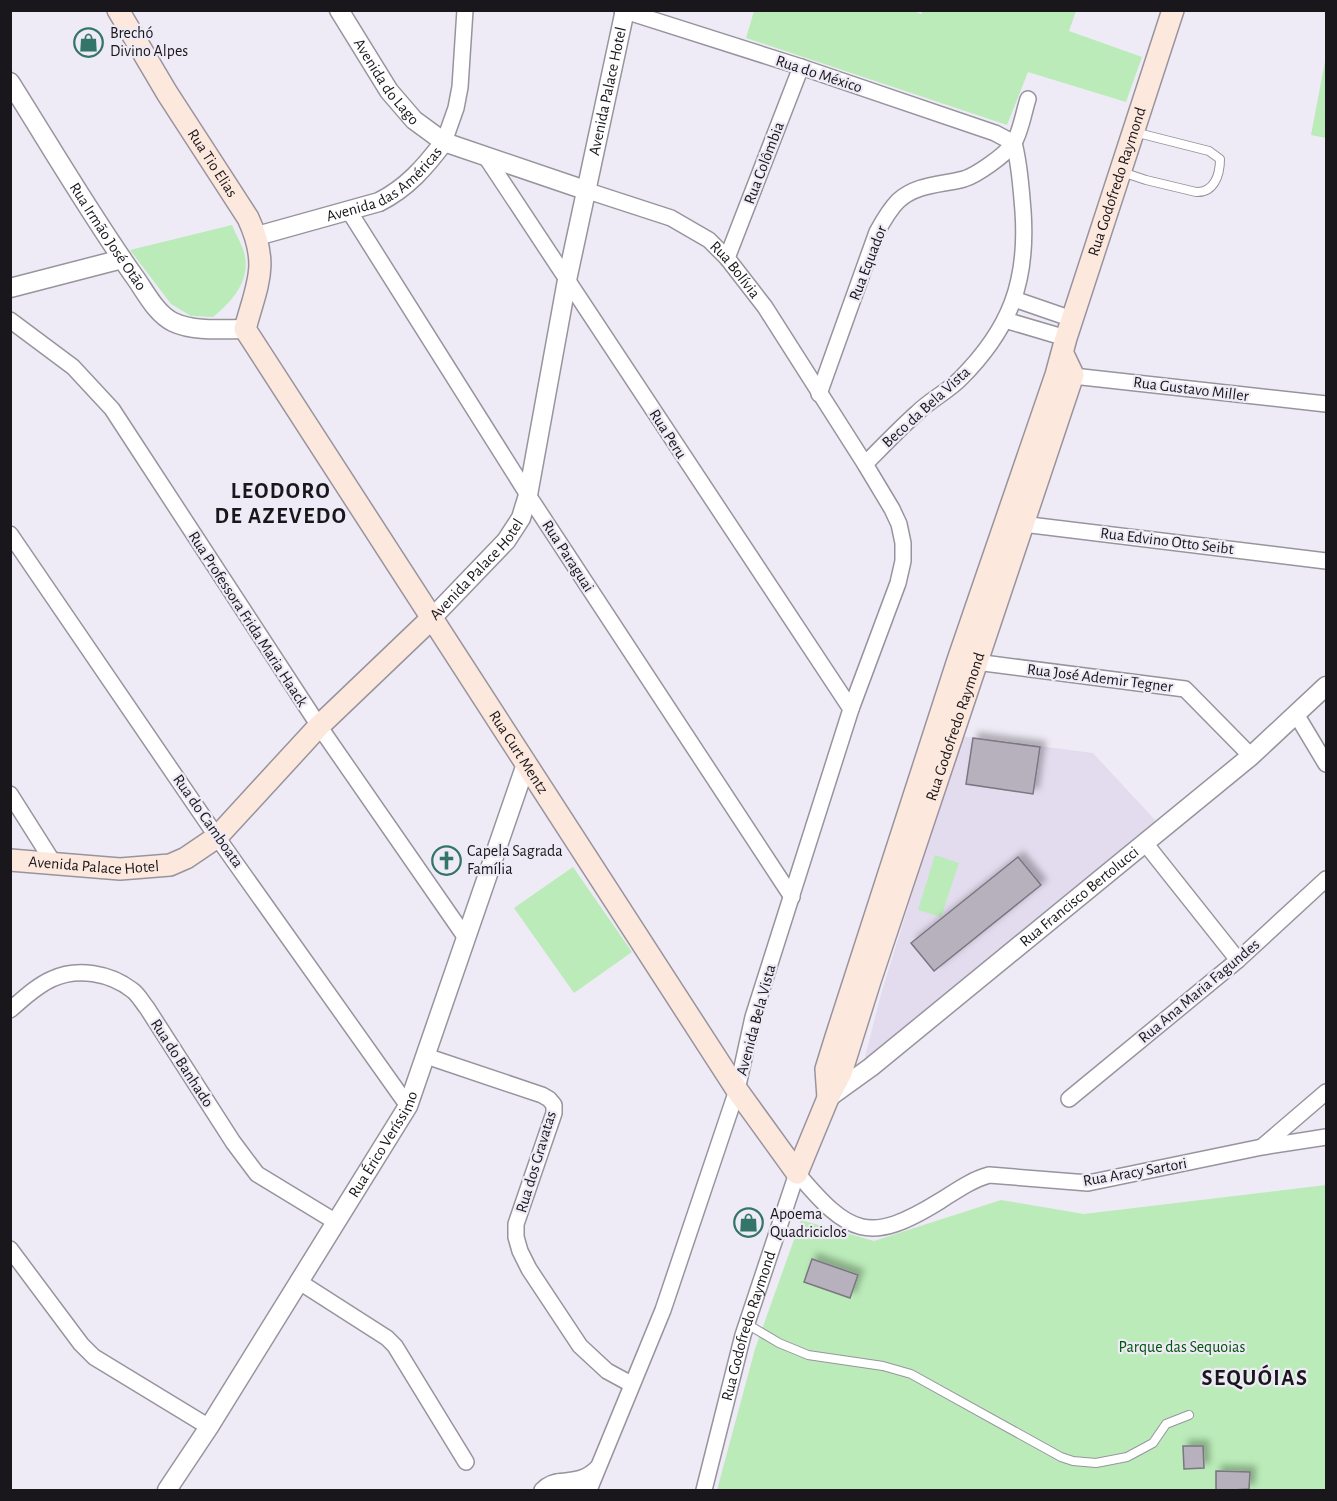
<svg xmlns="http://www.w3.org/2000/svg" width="1337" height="1501" font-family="'Alegreya Sans',sans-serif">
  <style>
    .built { fill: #e3dcef }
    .green { fill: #baebb8 }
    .building { fill: #b6b1bd; stroke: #7b7681; stroke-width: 1.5; filter: url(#shadow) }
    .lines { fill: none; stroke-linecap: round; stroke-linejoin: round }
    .service-casing { stroke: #98949e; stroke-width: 10 }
    .minor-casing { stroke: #98949e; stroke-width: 18 }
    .tertiary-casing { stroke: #98949e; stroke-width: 21 }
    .secondary-casing { stroke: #98949e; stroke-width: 24 }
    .service { stroke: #fff; stroke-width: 8 }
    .minor { stroke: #fff; stroke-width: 15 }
    .tertiary { stroke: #fff; stroke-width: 18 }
    .secondary { stroke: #fde8dd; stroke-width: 21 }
    .labels { text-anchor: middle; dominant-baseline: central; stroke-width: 4.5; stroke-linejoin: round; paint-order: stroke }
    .poi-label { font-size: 16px; fill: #19171b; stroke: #efebf6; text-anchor: start }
    .street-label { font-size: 16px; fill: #19171b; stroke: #efebf6 }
    .park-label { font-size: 16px; fill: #00540b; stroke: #efebf6 }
    .district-label { font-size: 22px; font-weight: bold; letter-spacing: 1.5px; fill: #19171b; stroke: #efebf6 }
  </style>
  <defs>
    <filter id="shadow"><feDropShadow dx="5.5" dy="-5.5" stdDeviation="3" flood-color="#0004"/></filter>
  </defs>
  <rect width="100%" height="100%" fill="#efebf6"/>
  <!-- built -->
  <path class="built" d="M961,736l132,17 63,68 -287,237 -4,-1 16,-63z"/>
  <!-- green -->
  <path class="green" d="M911,10l10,4 2,-4 153,1 -7,20 73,26 -16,45 -98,-30 -21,53 -261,-87 8,-27z
    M1326,56v82l-15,-3z
    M232,225c4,10 11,21 13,31 5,26 -14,46 -32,61l-22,-1 -20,-12 -41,-54z
    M935,855l24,8 -18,54 -23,-7z
    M573,867l59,85 -58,41 -60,-85z
    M1326,1185v305h-609l38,-141 46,-129 73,21 127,-41 83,14z"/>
  <!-- building -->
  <path class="building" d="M973,738l67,9 -7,47 -67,-10z
    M1018,857l23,28 -107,86 -23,-28z
    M812,1259l46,16 -8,23 -46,-16z
    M1183,1446h20l1,22 -20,1z
    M1216,1471l34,1 -1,17 -33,2z"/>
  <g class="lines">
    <defs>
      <path id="service" d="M1122,172l24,8 50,12c18,1 24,-17 24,-33l-11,-8 -75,-19
        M747,1324l32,19 29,12 75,11 28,8 150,83 12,4 23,2 31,-6 26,-14 13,-19 23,-9"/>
      <g id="minor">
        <path d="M622,10l179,57 194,66 19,10"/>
        <path d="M444,142l12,-34 4,-21 5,-77"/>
        <path d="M486,157l365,552"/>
        <path id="s1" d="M585,190l86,28 38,22 18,18 38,49 100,157 27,45 7,15 4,19v18l-5,22 -47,126 -98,308 -16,73 -74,220 -74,180"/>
        <path d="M349,211l179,284 264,402"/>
        <path d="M727,258l74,-191"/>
        <path d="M1014,299l58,20"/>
        <path d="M10,320l63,47 39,42 207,317 147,212"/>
        <path d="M1005,320l61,18"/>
        <path d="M1064,375l262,29"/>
        <path d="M819,394l58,-162c6,-11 12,-22 21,-31 18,-17 43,-16 66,-22 13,-4 41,-24 49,-35 7,-9 11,-33 15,-45"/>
        <path d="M865,464c17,-17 34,-35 52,-51 13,-13 30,-21 43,-34 50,-50 68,-97 63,-168 -2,-23 -3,-45 -9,-68"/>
        <path d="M1014,523l312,38"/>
        <path d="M10,534l207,303 191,269"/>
        <path d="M968,661l217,28 66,67"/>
        <path d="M1296,714l30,50"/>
        <path d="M10,794l43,68"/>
        <path d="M1145,843l93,117"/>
        <path d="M10,1010c13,-11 26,-24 42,-31 25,-12 58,-6 80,11 6,4 10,12 15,18l86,134 24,32 79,48"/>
        <path d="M426,1056l116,39 7,4 5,6v8l-38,111v13l4,14 9,18 51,77 27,25 24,13"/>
        <path d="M1069,1099l169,-139 88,-81"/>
        <path d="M1263,1146l63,-54"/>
        <path d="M797,1173c52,62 72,72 143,28 16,-10 31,-21 49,-26l99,8 174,-36 64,-10"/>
        <path d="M10,1249l71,95 13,13 115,70"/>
        <path d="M298,1281l89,57 8,8 71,116"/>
        <path d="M557,1482c17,-2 29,-2 41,-15"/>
        <path d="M542,1490c11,-11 25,-11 36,0"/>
        <path id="s2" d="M704,1490l39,-155 54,-162"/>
      </g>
      <g id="tertiary">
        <path id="s3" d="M339,10l50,81 25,29 30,22 141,48"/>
        <path id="s4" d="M10,82c41,65 80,132 124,194 11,15 22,38 39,46 21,10 49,7 72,7"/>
        <path id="s5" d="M257,236l122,-34c28,-14 46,-35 65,-60"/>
        <path d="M10,288l112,-29"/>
        <path id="s6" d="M432,618l74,-77 15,-23 7,-23 39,-215 58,-270"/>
        <path id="s7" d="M828,1098l43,-31 380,-311 75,-70"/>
        <path id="s8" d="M167,1490l42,-63 199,-321 118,-342"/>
      </g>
      <g id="secondary">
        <path id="s9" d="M118,10l49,83 81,125c22,47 9,66 -3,111l492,761 60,83"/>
        <path id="s10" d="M10,860l110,9 50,-4 16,-7 31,-21 102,-111 113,-108"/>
        <path id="s11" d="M828,1098l-2,-29 9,-29 123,-380 98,-285 10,-37 107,-328"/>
        <path id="s12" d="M797,1173l31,-75 13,-25 29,-92 203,-606 -10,-21"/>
      </g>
    </defs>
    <!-- service casing -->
    <use href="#service" class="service-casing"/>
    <!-- minor casing -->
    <use href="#minor" class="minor-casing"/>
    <!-- tertiary casing -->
    <use href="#tertiary" class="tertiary-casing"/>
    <!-- secondary casing -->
    <use href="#secondary" class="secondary-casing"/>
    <!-- service -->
    <use href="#service" class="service"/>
    <!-- minor -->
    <use href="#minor" class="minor"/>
    <!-- tertiary -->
    <use href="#tertiary" class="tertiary"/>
    <!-- secondary -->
    <use href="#secondary" class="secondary"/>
  </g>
  <!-- icons -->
  <defs>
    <symbol id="shop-ring" viewBox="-11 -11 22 22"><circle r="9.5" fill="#efebf6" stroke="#337566" stroke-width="1.5"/><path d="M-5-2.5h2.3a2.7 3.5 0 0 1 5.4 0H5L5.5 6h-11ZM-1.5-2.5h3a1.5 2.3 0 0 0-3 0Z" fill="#337566"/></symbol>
    <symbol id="church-ring" viewBox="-11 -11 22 22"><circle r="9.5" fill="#efebf6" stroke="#337566" stroke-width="1.5"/><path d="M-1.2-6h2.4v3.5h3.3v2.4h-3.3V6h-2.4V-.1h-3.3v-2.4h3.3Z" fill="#337566"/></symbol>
  </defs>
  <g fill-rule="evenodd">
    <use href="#shop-ring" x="72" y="26" width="33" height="33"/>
    <use href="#church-ring" x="430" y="844" width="33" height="33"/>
    <use href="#shop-ring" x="732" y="1206" width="33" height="33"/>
  </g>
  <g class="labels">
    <!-- poi labels -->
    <g class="poi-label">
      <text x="110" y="33">Brechó<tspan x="110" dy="18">Divino Alpes</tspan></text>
      <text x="467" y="851">Capela Sagrada<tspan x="467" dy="18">Família</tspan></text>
      <text x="770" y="1214">Apoema<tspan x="770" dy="18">Quadriciclos</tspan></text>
    </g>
    <!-- street labels -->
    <g class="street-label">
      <text transform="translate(819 74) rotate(18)">Rua do México</text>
      <text stroke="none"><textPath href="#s3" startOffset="86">Avenida do Lago</textPath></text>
      <text stroke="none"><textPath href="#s6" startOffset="570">Avenida Palace Hotel</textPath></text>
      <text transform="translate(764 163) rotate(-69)">Rua Colômbia</text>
      <text stroke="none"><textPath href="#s9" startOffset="180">Rua Tio Elias</textPath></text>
      <text stroke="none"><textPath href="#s5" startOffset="140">Avenida das Américas</textPath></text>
      <text stroke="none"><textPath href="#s11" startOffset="963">Rua Godofredo Raymond</textPath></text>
      <text stroke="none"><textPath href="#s4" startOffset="183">Rua Irmão José Otão</textPath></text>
      <text transform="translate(868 263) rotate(-69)">Rua Equador</text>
      <text stroke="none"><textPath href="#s1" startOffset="174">Rua Bolívia</textPath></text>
      <text transform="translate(1191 389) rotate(7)">Rua Gustavo Miller</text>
      <text transform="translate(926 407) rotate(-42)">Beco da Bela Vista</text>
      <text transform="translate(668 434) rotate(57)">Rua Peru</text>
      <text transform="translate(1167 541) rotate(7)">Rua Edvino Otto Seibt</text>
      <text transform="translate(568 556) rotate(57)">Rua Paraguai</text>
      <text stroke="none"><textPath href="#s6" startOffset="66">Avenida Palace Hotel</textPath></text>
      <text transform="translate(248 619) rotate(57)">Rua Professora Frida Maria Haack</text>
      <text transform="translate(1100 678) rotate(7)">Rua José Ademir Tegner</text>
      <text stroke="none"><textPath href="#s12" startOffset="474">Rua Godofredo Raymond</textPath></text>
      <text stroke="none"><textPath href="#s9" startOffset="864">Rua Curt Mentz</textPath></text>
      <text transform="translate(208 821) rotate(55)">Rua do Camboata</text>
      <text stroke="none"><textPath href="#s10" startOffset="84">Avenida Palace Hotel</textPath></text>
      <text stroke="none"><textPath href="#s7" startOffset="322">Rua Francisco Bertolucci</textPath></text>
      <text transform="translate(1199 991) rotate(-40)">Rua Ana Maria Fagundes</text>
      <text transform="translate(756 1020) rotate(-75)">Avenida Bela Vista</text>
      <text transform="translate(182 1063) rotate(57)">Rua do Banhado</text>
      <text stroke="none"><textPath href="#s8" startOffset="408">Rua Érico Veríssimo</textPath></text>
      <text transform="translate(536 1162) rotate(-73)">Rua dos Gravatas</text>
      <text transform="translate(1135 1172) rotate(-10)">Rua Aracy Sartori</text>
      <text stroke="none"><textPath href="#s2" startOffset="170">Rua Godofredo Raymond</textPath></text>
    </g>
    <!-- park labels -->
    <g class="park-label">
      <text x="1182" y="1347">Parque das Sequoias</text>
    </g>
    <!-- district labels -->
    <g class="district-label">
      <text x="281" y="491">LEODORO<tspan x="281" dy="25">DE AZEVEDO</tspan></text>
      <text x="1255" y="1378">SEQUÓIAS</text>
    </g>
  </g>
  <!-- border -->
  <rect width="1337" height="1501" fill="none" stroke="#19171b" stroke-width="24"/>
</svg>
